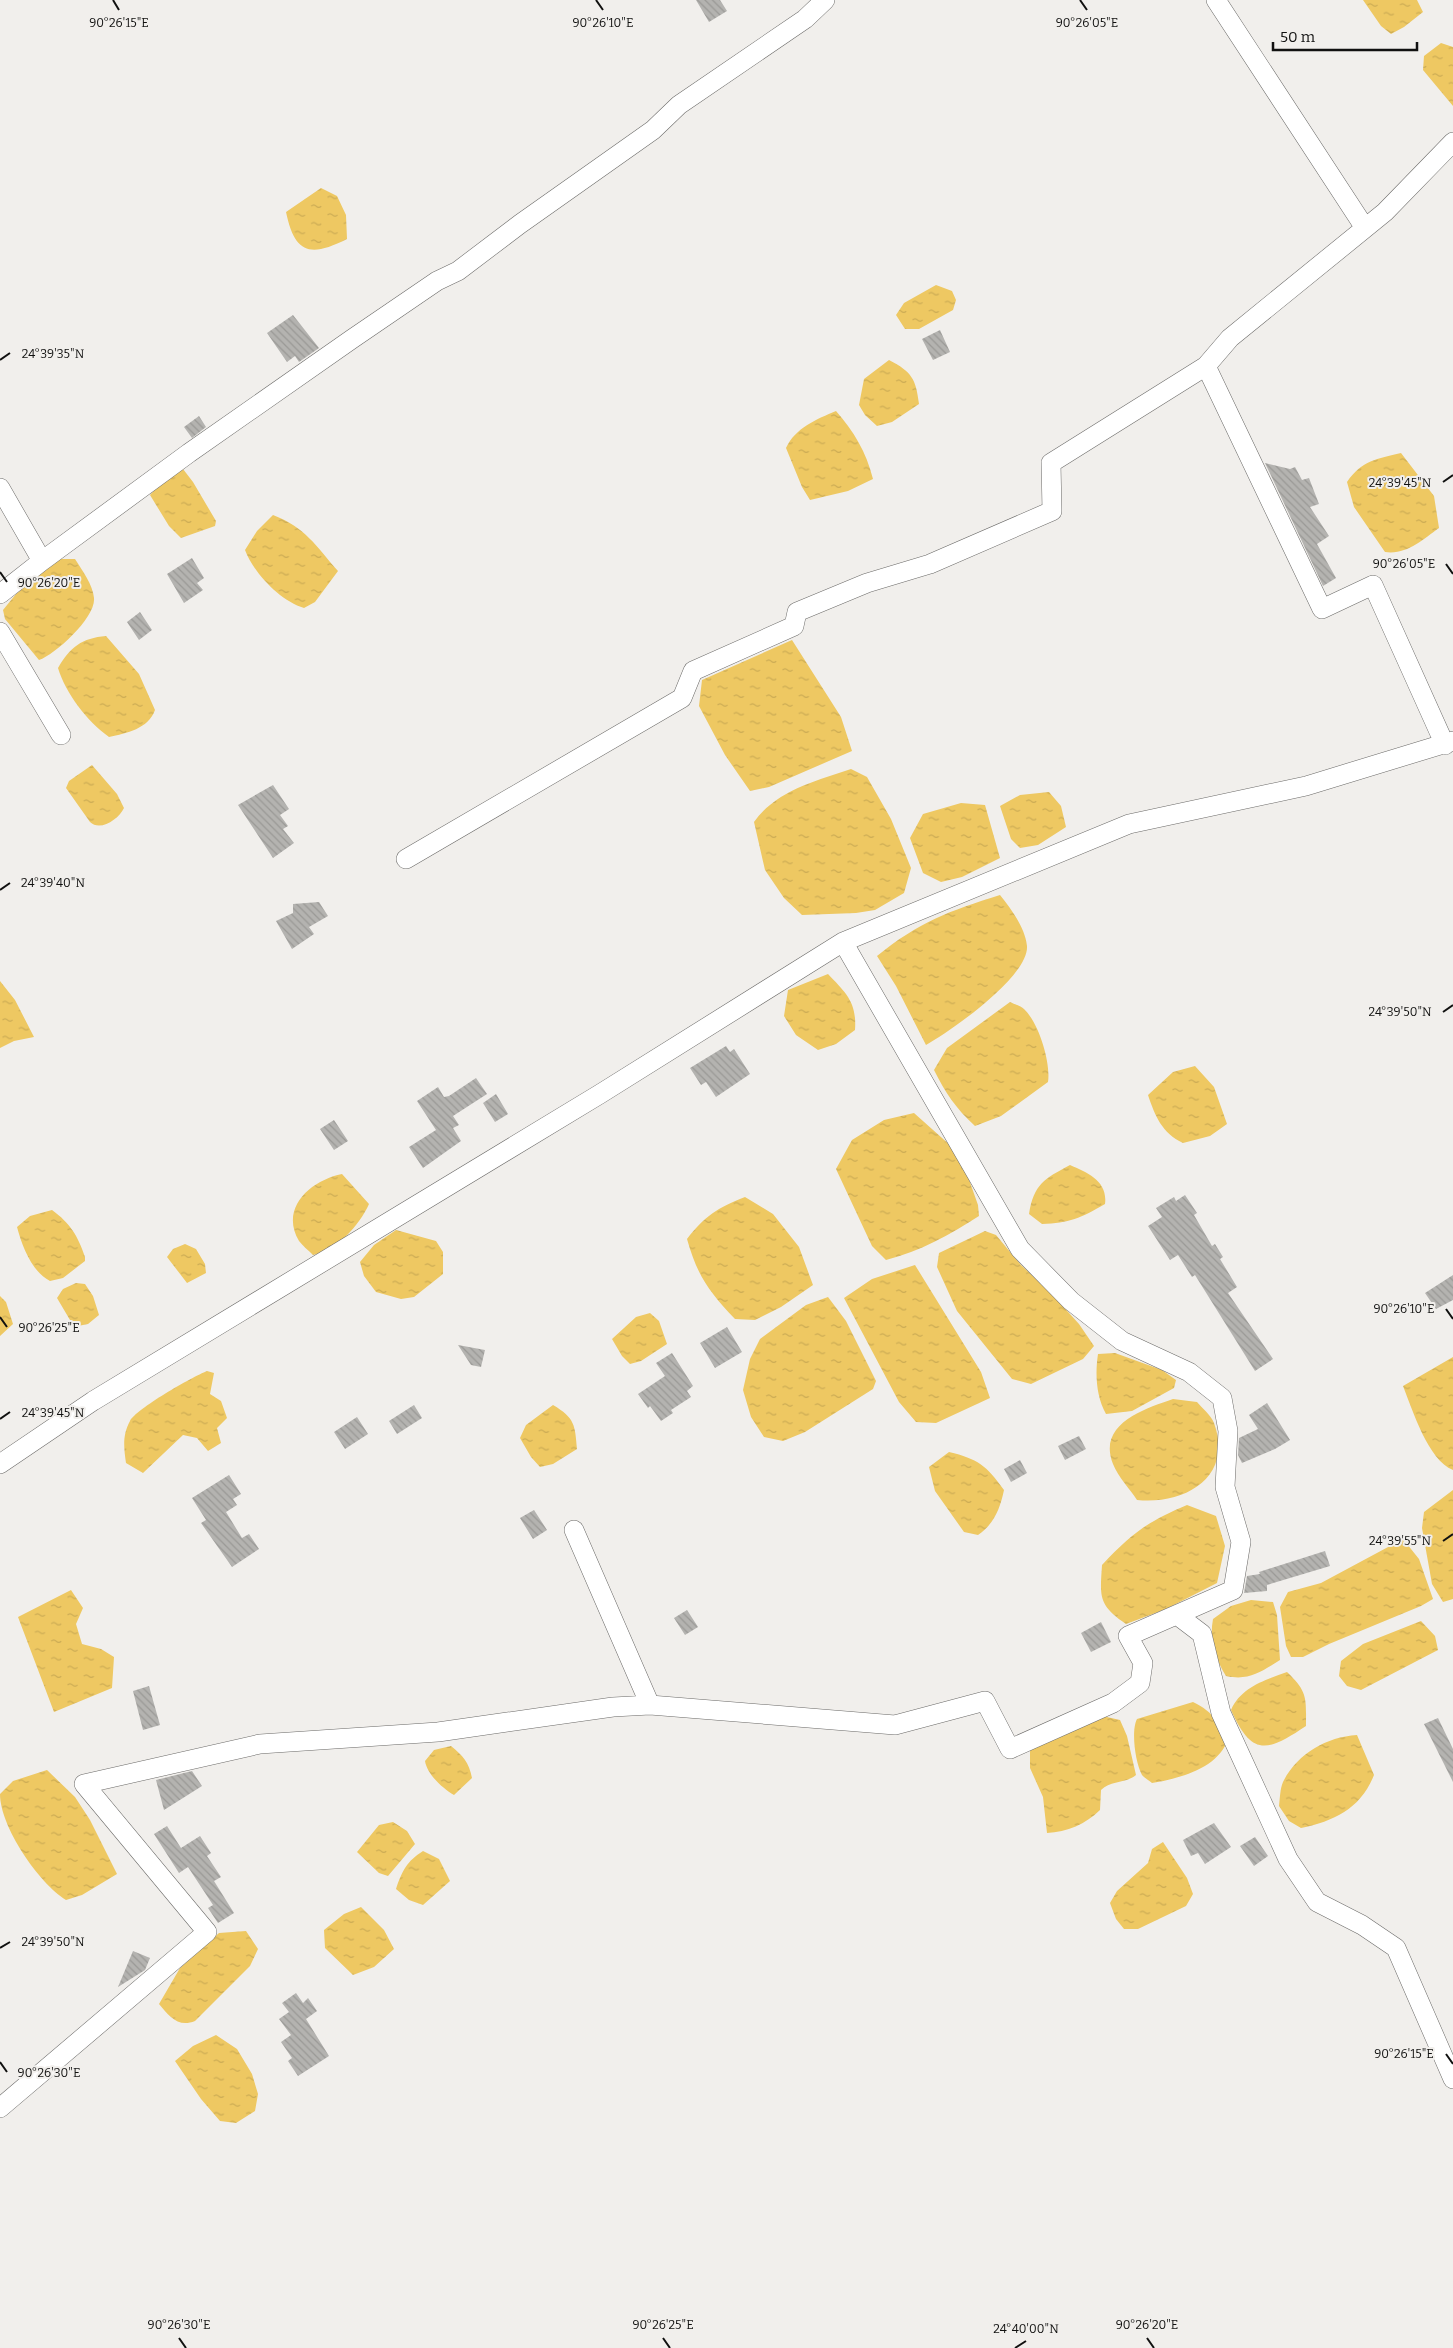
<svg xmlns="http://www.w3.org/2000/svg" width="1453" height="2348" font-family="Bitter,serif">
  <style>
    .water { fill: url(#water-ripples) }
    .building { fill: url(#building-back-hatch) }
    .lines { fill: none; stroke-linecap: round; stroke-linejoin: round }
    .minor-casing { stroke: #6b6a68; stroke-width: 20 }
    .minor { stroke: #fff; stroke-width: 19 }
    .ticks { fill: none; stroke: #111110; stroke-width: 2 }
    .ticks-label { font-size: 12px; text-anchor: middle; fill: #111110; stroke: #f1efec; stroke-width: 4; stroke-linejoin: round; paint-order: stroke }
  </style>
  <defs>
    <pattern id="water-ripples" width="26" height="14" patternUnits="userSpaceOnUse" patternTransform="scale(1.25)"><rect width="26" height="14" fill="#eec862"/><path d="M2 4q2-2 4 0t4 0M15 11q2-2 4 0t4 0" fill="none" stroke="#cbab54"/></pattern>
    <pattern id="building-back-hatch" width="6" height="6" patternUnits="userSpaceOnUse" patternTransform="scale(1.25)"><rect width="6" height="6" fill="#b4b3b0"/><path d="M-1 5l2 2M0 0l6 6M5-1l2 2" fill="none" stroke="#9a9996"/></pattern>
  </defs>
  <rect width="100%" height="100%" fill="#f1efec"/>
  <!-- water -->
  <path class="water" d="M1363,0h54l6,12 -19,15 -13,7 -10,-8z
    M1441,43l12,4v59l-30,-36 1,-14z
    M321,188l16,8 9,19 1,24c-36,18 -52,16 -61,-27z
    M936,285l16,6 4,9 -3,10 -34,19h-14l-9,-14 8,-12z
    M889,360c23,12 27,19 30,44l-27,18 -15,4 -12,-11 -6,-10 5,-26z
    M836,411c18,21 30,40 37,68l-25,12 -38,9 -8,-13 -16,-39c9,-20 31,-29 50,-37z
    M1401,453l33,43 5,32c-17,12 -32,27 -54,24l-31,-45 -7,-25c15,-22 30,-23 54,-29z
    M183,469l10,13 23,39 -1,5 -34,12 -12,-12 -19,-31 14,-16z
    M273,515c33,13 42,30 65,56l-23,31 -11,6c-24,-7 -51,-36 -59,-58l12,-19z
    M58,559h17c7,11 18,26 19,39 2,19 -38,56 -55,62l-34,-41 -2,-9 13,-16z
    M106,636l33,38 16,36c-7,19 -28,23 -46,27 -22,-16 -43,-43 -51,-69 12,-21 24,-30 48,-32z
    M792,640l49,77 11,34 -83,36 -19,4 -25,-36 -26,-49 3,-26z
    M92,765l25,29 7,14c-5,11 -24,24 -34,14l-24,-34 3,-7z
    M851,769l16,8 24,42 20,49 -7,25 -29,17 -19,3 -54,2 -18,-17 -19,-28 -11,-48c22,-31 61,-41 97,-53z
    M1049,792l12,14 5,21 -28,18 -18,3 -9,-9 -11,-33 20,-11z
    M961,803l24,2 15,53 -38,19 -21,5 -18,-9 -13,-35 13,-24z
    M1000,895c11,14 25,32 27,51 2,30 -76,85 -101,99l-30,-59 -19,-30c42,-34 72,-45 123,-61z
    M828,974c18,19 29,28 27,56l-19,14 -18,6 -22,-15 -12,-19 4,-26z
    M0,981l15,19 19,37 -20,4 -14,7z
    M1010,1002c4,2 11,4 14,7 15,14 27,54 24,73l-47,34 -26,10c-19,-17 -30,-34 -41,-56l13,-22z
    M1195,1066l19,21 13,37 -17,12 -27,7c-21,-10 -28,-27 -35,-48l25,-23z
    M914,1113l46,41 18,51 1,11c-30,19 -58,35 -93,44l-14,-14 -36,-77 16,-29 32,-20z
    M1070,1165c18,8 38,16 35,39 -24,14 -36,19 -63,20l-13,-10c5,-30 15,-35 41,-49z
    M342,1174l27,30c-10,22 -32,46 -56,51 -4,-4 -10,-9 -14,-14 -20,-34 13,-61 43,-67z
    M745,1197l28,17 26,33 14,38 -32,22 -26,13 -20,-1c-26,-27 -38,-44 -48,-80 18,-23 30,-31 58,-42z
    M52,1210c18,13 26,26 33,47v4l-22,17 -13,3c-18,-9 -28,-35 -33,-54l13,-11z
    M396,1230l40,11 7,11v22l-29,23 -13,2 -25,-7 -12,-16 -4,-14 14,-17z
    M985,1231l11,4 25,30 29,27 29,32 15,22 -11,13 -52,25 -19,-5 -55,-68 -20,-44 2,-14z
    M185,1244l11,5 9,15 1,9 -19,10 -20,-26 6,-8z
    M915,1265l66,107 9,26 -54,25 -20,-1 -17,-20 -55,-104 28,-19z
    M76,1283l9,1 8,12 6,19 -11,9 -10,2 -8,-6 -13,-22 6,-9z
    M0,1296l6,6 7,22 -13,12z
    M828,1297l18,24 30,60 -3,8 -68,43 -22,9 -19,-4 -13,-20 -8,-27 7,-31 10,-20 46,-34z
    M650,1313l9,8 8,23 -26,17 -11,3 -8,-8 -10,-17 24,-22z
    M1115,1353l47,17 14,10 -2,8 -42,23 -26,3c-10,-18 -11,-40 -8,-60z
    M1453,1357v113c-25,-10 -40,-59 -50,-84z
    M207,1371l7,2 -4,21 11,7 6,17 -10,10 4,15 -13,8 -11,-13 -14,-3 -40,38 -17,-10c-2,-15 -4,-27 4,-42 6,-12 62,-44 77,-50z
    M1173,1399l24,3c5,6 14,13 17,21 20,54 -29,82 -77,77 -7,-11 -19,-23 -24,-36 -16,-40 31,-55 60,-65z
    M553,1405c22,13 22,20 24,44l-24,15 -13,3 -9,-10 -11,-19 6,-13z
    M949,1452c29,7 37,13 55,38 -4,19 -10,34 -26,45l-14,-3 -29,-41 -6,-24z
    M1453,1490v109l-10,3 -11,-18 -10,-56 2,-16z
    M1187,1505l29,11 9,30 -8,37 -51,26 -40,15c-28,-19 -26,-27 -24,-59 30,-32 45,-43 85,-60z
    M1403,1539l16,20 14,40 -12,7 -92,38 -26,13h-12l-5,-11 -6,-39 8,-15 33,-9z
    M71,1590l12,18 -7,16 6,20 19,5 13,8 -2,31 -58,24 -36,-95z
    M1251,1600l22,2 4,13 3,45c-19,12 -31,21 -54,16 -11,-18 -17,-35 -13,-57l18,-13z
    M1421,1621l14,15 3,14 -77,40 -14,-4 -8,-10 2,-15 22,-17z
    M1287,1672c21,20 19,26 19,54 -39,26 -54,31 -75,-16 10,-23 34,-30 56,-38z
    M1193,1702c22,11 26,20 32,44 -13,24 -48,33 -73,37 -3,-3 -8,-5 -10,-8 -7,-13 -11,-45 -5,-56z
    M1098,1715l22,5 7,16 9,39c-11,9 -25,5 -35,15l-1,20c-14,14 -33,22 -53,23l-4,-36 -13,-29v-20z
    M1357,1735l17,40c-13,33 -39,46 -73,53l-12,-7 -10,-15c1,-8 1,-17 4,-24 14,-28 43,-45 74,-47z
    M451,1746c12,10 18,16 21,32l-18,17c-12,-7 -27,-21 -29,-34l9,-11z
    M47,1770l28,27 15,23 27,54 -35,21 -16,5c-27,-17 -66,-73 -66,-106l13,-13z
    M393,1822l14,9 8,13 -27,32 -9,-3 -22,-21 22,-27z
    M1163,1842l24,36 6,16 -7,12 -48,23h-14l-8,-10 -6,-16 7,-12 31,-28 4,-14z
    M423,1851l16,8 11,22 -27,24 -14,-5 -13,-11c6,-18 11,-28 27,-38z
    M361,1907l23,23 10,19 -20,18 -21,8 -28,-27 -1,-18 20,-16z
    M246,1931l12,18 -8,17 -55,55c-17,7 -26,-5 -36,-17l21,-36 39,-35z
    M216,2035l21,14 15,25 6,20 -3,17 -19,12 -16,-2 -19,-22 -26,-38 18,-15z"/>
  <!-- building -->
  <path class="building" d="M696,0h24l7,11 -18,11z
    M293,315l26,33 -20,14 -4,-6 -8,6 -20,-29z
    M940,330l10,22 -17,8 -11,-21z
    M199,416l7,11 -14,11 -8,-11z
    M1265,463l25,6 5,-2 7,13 7,-2 10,26 -9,3 19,29 -12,8 19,34 -13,8z
    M192,558l12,20 -7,5 6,7 -19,13 -17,-29z
    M140,612l12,18 -13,10 -12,-18z
    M273,785l16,24 -9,6 8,11 -5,3 11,14 -21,15 -35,-53z
    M319,902l9,14 -19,11 5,7 -22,15 -16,-28 17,-8v-9z
    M726,1046l4,6 4,-3 16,25 -34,23 -10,-15 -5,3 -11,-17z
    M476,1078l11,16 -34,22 6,9 -6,3 8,13 -38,27 -14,-21 27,-17 -19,-29 21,-14 6,10 5,-1z
    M496,1094l12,20 -13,8 -12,-19z
    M334,1120l14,21 -14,9 -14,-21z
    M1185,1195l12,18 -3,2 18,31 3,-2 8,13 -3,2 17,28 -9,6 45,66 -18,12 -60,-96 -3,2 -14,-22 -8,5 -22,-34 14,-9 -6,-9 18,-11 2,4z
    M1453,1275v25l-17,9 -11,-16z
    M727,1327l15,25 -27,16 -15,-25z
    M458,1345l27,5 -4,17 -10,-2z
    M672,1353l21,33 -6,5 4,6 -20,13 2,3 -12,8 -11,-15 -2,2 -10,-14 27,-18 -9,-13z
    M1267,1403l23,37 -15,9 -33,14 -4,-8 1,-17 19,-9 -9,-14z
    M414,1405l8,13 -25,16 -8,-13z
    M357,1417l11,17 -23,15 -11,-17z
    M1079,1436l7,13 -21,11 -7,-14z
    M1020,1460l7,13 -16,9 -7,-13z
    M229,1475l12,19 -8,5 4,6 -11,7 16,26 7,-4 10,15 -27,18 -31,-44 5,-3 -14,-22z
    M534,1510l13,20 -14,9 -13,-21z
    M1325,1551l5,15 -63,19v6l-23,2 3,-17 13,-2 -1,-2z
    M687,1610l11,17 -13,8 -11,-17z
    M1101,1622l10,20 -20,10 -10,-19z
    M149,1686l11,39 -17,5 -10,-39z
    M1438,1718l15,31v33l-29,-58z
    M192,1771l10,15 -38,24 -8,-30z
    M1214,1823l17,24 -26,17 -7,-11 -7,3 -8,-16z
    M167,1826l14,22 19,-12 11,17 -4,3 14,21 -7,4 20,32 -16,10 -10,-15 5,-3 -25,-38 -9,6 -25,-39z
    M1255,1837l13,19 -14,10 -14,-20z
    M133,1951l17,7 -5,12 -27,17z
    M296,1993l7,10 5,-5 9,13 -11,8 23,37 -31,20 -10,-15 4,-3 -11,-16 10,-7 -12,-16 10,-7 -7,-9z"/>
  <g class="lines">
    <defs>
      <path id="minor" d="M1216,0l149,228
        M0,488l42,73 -42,33
        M42,561l147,-108 163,-114 85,-58 21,-10 62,-47 133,-94 26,-25 126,-86 20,-19
        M0,632l61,103
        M1445,745l-72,-160 -51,24 -116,-243 24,-28 155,-126 68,-70
        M406,859l276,-161 11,-27 101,-45 3,-14 70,-29 63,-19 122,-53 -1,-48 155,-97
        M0,1464l93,-63 507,-307 243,-152 286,-118 177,-38 147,-45
        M1177,1615l25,19 19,79 67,146 29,43 45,23 34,23 57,131
        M650,1705l245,20 90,-24 25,48 103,-46 27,-20 3,-20 -15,-27 105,-46 8,-48 -16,-55 3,-56 -6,-33 -33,-26 -67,-31 -51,-40 -51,-52 -177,-307
        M0,2108l207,-176 -123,-148 176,-40 178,-12 175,-25 37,-2 -76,-175"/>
    </defs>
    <!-- minor casing -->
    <use href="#minor" class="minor-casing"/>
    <!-- minor -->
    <use href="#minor" class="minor"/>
  </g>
  <!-- ticks -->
  <path class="ticks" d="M113,0l6,10M596,0l7,10M1080,0l7,10M0,360l10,-7M1443,482l10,-7M1446,564l7,10M0,572l7,10M0,890l10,-7M1443,1012l10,-7M1446,1309l7,10M0,1317l7,10M0,1419l10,-7M1443,1541l10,-7M0,1948l10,-6M1446,2054l7,10M0,2062l7,10M179,2338l7,10M663,2338l7,10M1147,2338l7,10M1015,2348l11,-7"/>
  <g class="ticks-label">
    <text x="119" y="27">90°26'15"E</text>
    <text x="603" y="27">90°26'10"E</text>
    <text x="1087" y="27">90°26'05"E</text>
    <text x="53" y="358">24°39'35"N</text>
    <text x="1400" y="487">24°39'45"N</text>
    <text x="1404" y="568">90°26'05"E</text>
    <text x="49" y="587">90°26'20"E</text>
    <text x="53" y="887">24°39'40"N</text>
    <text x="1400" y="1016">24°39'50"N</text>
    <text x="1404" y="1313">90°26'10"E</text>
    <text x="49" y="1332">90°26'25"E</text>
    <text x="53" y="1417">24°39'45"N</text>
    <text x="1400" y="1545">24°39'55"N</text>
    <text x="53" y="1946">24°39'50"N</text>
    <text x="1404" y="2058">90°26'15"E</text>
    <text x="49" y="2077">90°26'30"E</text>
    <text x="179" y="2329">90°26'30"E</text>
    <text x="663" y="2329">90°26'25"E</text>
    <text x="1147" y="2329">90°26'20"E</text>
    <text x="1026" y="2333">24°40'00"N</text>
  </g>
  <!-- scale -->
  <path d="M1273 42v8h144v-8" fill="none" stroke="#111110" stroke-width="2.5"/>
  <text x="1280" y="42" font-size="15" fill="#111110" stroke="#f1efec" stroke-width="4" paint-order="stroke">50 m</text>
</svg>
